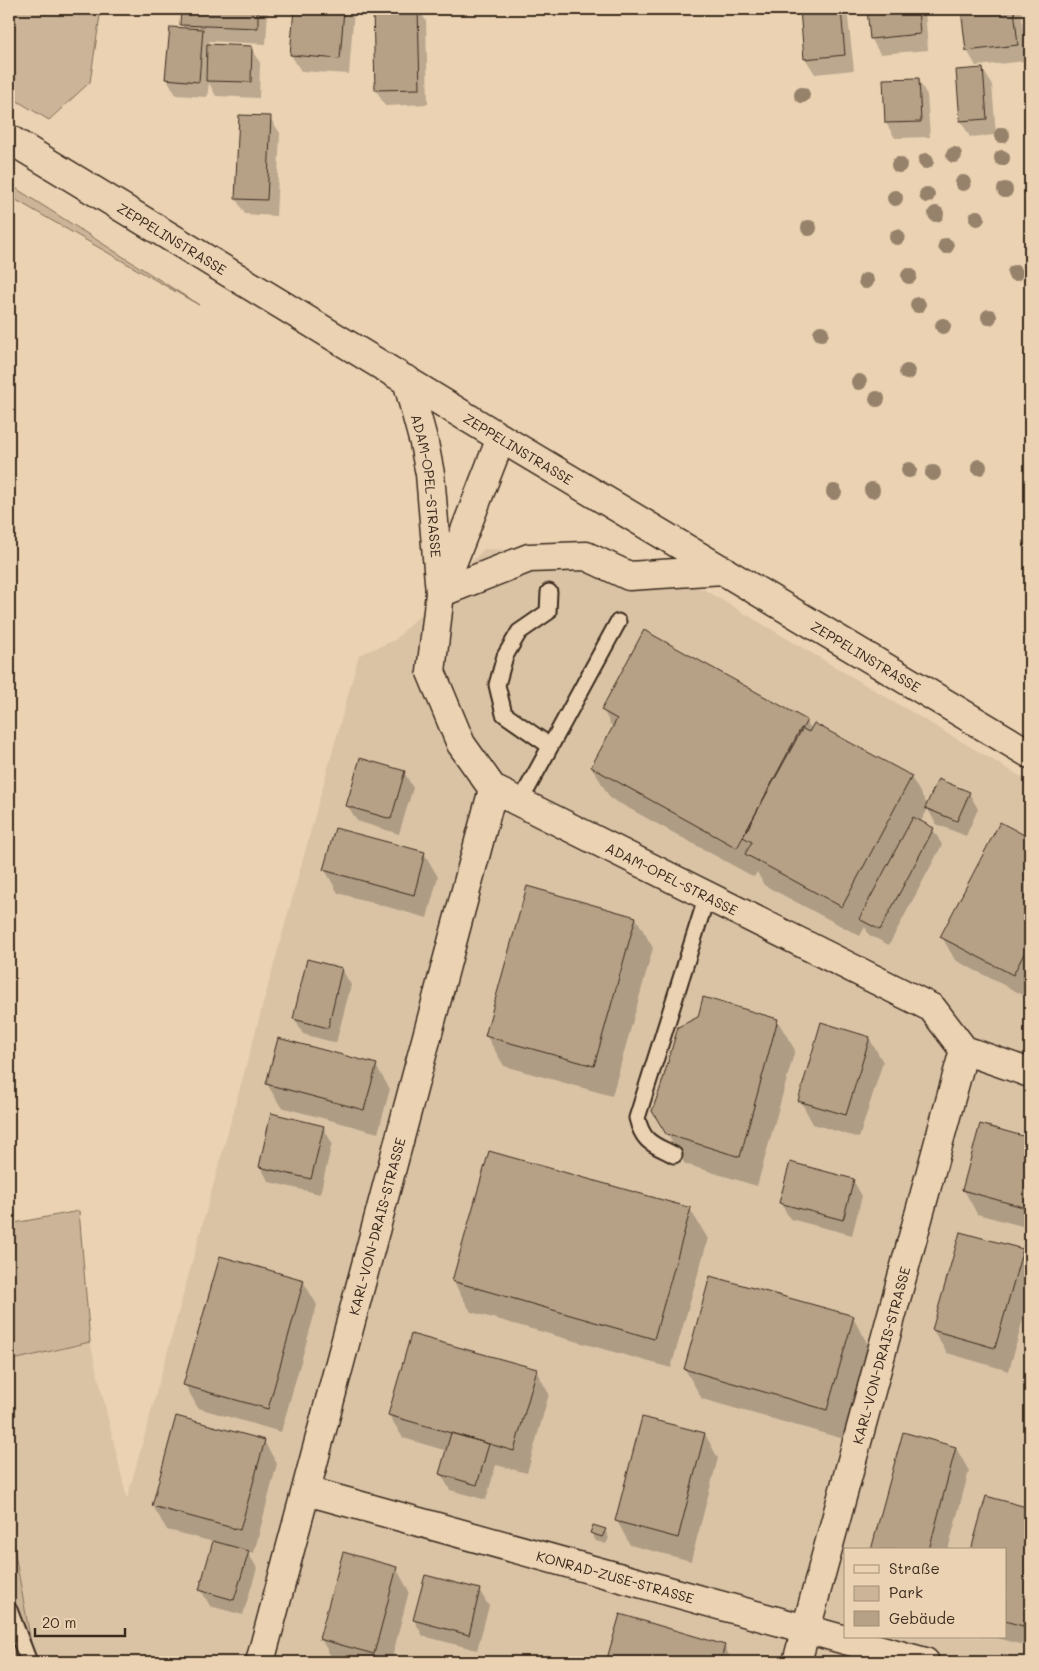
<svg xmlns="http://www.w3.org/2000/svg" width="1039" height="1671" font-family="Mali,sans-serif">
  <style>
    .built { fill: #dac3a5; fill-rule: evenodd }
    .green { fill: #cbb497; stroke: #836f5a }
    .shadow { fill: #0003 }
    .building { fill: #b6a186; stroke: #3b2a1e }
    .lines { fill: none; stroke-linecap: round; stroke-linejoin: round }
    .lane-casing { stroke: #3b2a1e; stroke-width: 19 }
    .street-casing { stroke: #3b2a1e; stroke-width: 31 }
    .secondary-casing { stroke: #3b2a1e; stroke-width: 31 }
    .lane { stroke: #ead2b2; stroke-width: 15 }
    .street { stroke: #ead2b2; stroke-width: 28 }
    .secondary { stroke: #ead2b2; stroke-width: 28 }
    .tree { fill: #96816a }
    .labels { text-anchor: middle; dominant-baseline: central; stroke-width: 4; stroke-linejoin: round; paint-order: stroke }
    .street-label { font-size: 14px; fill: #3b2a1e; stroke: #ead2b2 }
  </style>
  <rect width="100%" height="100%" fill="#ead2b2"/>
  <filter id="ink" filterUnits="userSpaceOnUse"><feTurbulence type="fractalNoise" baseFrequency=".02" numOctaves="2"/><feDisplacementMap in="SourceGraphic" scale="10" xChannelSelector="R" yChannelSelector="G"/><feConvolveMatrix kernelMatrix="1 2 1 2 8 2 1 2 1" color-interpolation-filters="sRGB"/></filter>
  <g filter="url(#ink)">
    <!-- built -->
    <path class="built" d="M484,549l96,3 123,37 327,193v880h-995l-26,-141v-160l81,-19 37,157 232,-844 36,-15zM845,1550h160v87h-160z"/>
    <!-- green -->
    <path class="green" d="M9,9h92l-11,73 -41,38 -40,-24z
      M9,184l190,121 -190,-109z
      M79,1211l11,131 -81,19v-137z
      M9,1521l25,138 1,3h-26z"/>
    <!-- shadow -->
    <path class="shadow" d="M182,9h86l-2,35 -57,-3 2,5 40,1 9,16 -1,35 -43,-2 -7,-13 -2,14 -31,-2 -9,-16 17,-50 -2,-5z
      M295,9h59l-5,65 -48,-3 -10,-16z
      M374,9h45l7,12 2,83 -43,2 -9,-16z
      M801,9h46l7,61 -39,4 -10,-16z
      M869,9h56l3,41 -48,4 -9,-16z
      M963,9h58l5,52 -50,5 -9,-16z
      M983,69l9,16 4,50 -26,2 -9,-16 -4,-50z
      M918,79l9,16 3,42 -35,1 -9,-15z
      M270,118l10,15 -4,83 -31,-2 -9,-15z
      M603,710l203,11 6,9 99,47 17,29 41,-13 9,16 -12,27 -30,-12 -8,-15 -8,14 13,6 9,16 -53,100 -20,-10 -4,-8 -5,9 -96,-51 -7,-13 -3,5 -144,-79 -18,-31 21,-38z
      M404,772l9,16 -14,46 -42,-13 -9,-15z
      M1001,824l29,15v151l-3,7 -72,-37 -13,-23z
      M424,853l14,24 -11,41 -89,-25 -13,-23z
      M636,918l17,30 -41,148 -108,-30 -18,-31z
      M342,969l9,16 -15,58 -33,-9 -9,-16z
      M777,1020l18,30 -38,136 -72,-22 -32,-54z
      M869,1038l14,24 -24,76 -46,-14 -13,-24z
      M376,1066l14,23 -12,44 -97,-26 -14,-23z
      M981,1126l49,13v89l-53,-14 -13,-24z
      M323,1127l9,16 -12,51 -51,-12 -9,-16z
      M853,1180l9,16 -10,39 -62,-16 -9,-16z
      M690,1209l18,30 -37,129 -200,-56 -18,-31z
      M1022,1250l8,15v28l-21,78 -62,-18 -14,-23z
      M303,1281l14,24 -36,127 -83,-24 -13,-23z
      M853,1318l17,30 -26,91 -142,-40 -17,-30z
      M536,1370l13,24 -22,79 -31,-8 -10,35 -36,-10 -9,-16 6,-23 -44,-13 -14,-23z
      M705,1434l13,24 -27,103 -61,-16 -13,-24z
      M264,1441l13,23 -23,89 -7,-2 10,17 -14,47 -33,-9 -9,-16 13,-48 -47,-12 -14,-24z
      M956,1448l13,23 -21,79h-76z
      M987,1497l43,12v138l-36,-10h11v-87z
      M605,1530l4,8 -3,6 -10,-3 -5,-8z
      M396,1568l13,23 -18,71h-57l-13,-23z
      M426,1576l53,14 10,16 -12,44 -54,-14 -9,-16z
      M621,1616l103,30 9,16h-125z"/>
    <!-- building -->
    <path class="building" d="M181,9h77v19l-78,-3z
      M294,9h50l-4,50 -50,-4z
      M373,9h45l2,80 -45,1z
      M800,9h41l4,46 -41,4z
      M867,9h51l2,25 -50,5z
      M961,9h53l4,36 -52,6z
      M170,27l33,2 -4,53 -34,-3z
      M207,44l45,2 -1,36 -45,-1z
      M983,68l4,51 -27,2 -4,-51z
      M919,78l2,44 -36,1 -2,-44z
      M239,115l32,1 -4,84 -32,-1z
      M644,630l163,90 -70,128 -146,-81 26,-48 -16,-9z
      M814,723l98,53 -70,131 -97,-53 7,-12 -9,-5 58,-109 8,4z
      M360,758l45,13 -14,48 -45,-13z
      M938,779l32,13 -13,29 -32,-13z
      M913,817l21,11 -54,102 -21,-11z
      M1000,822l30,16v104l-17,33 -73,-38z
      M335,828l90,24 -11,43 -91,-25z
      M527,886l109,31 -42,149 -109,-30z
      M307,959l35,9 -14,60 -35,-9z
      M703,997l75,22 -38,138 -74,-23 -14,-23 9,-25 17,-59 20,-10z
      M821,1022l49,15 -24,78 -48,-14z
      M278,1038l99,26 -13,46 -98,-26z
      M271,1113l53,13 -13,53 -52,-12z
      M980,1124l50,14v71l-68,-19z
      M489,1151l202,57 -37,131 -202,-58z
      M790,1162l64,17 -11,41 -64,-17z
      M960,1232l63,17 -28,99 -63,-18z
      M220,1256l84,24 -36,129 -85,-24z
      M710,1276l144,40 -27,94 -143,-41z
      M411,1334l126,35 -23,82 -126,-36z
      M176,1416l89,24 -25,90 -88,-24z
      M642,1417l63,16 -27,105 -63,-17z
      M903,1432l53,15 -27,103h-58z
      M451,1433l38,11 -12,41 -38,-11z
      M986,1496l44,12v91l-7,27 -18,-5v-71h-34z
      M593,1525l13,4 -4,8 -12,-4z
      M213,1541l36,10 -15,49 -35,-10z
      M343,1552l54,15 -23,87 -55,-15z
      M425,1575l55,14 -11,46 -56,-15z
      M620,1614l105,31 -5,17h-114z"/>
    <g class="lines">
      <defs>
        <path id="lane" d="M549,592l-1,20 -29,20 -14,24 -8,29 7,29 46,32
          M520,802l98,-180
          M674,1155c-21,-11 -31,-12 -37,-37l70,-222
          M9,1610l20,52"/>
        <g id="street">
          <path id="s1" d="M407,380l17,63 6,31 10,119 -9,79 30,72 32,45 439,219 32,42 66,23"/>
          <path d="M443,587l58,-149"/>
          <path d="M440,593l89,-35 57,-2 43,20 94,-6"/>
          <path id="s2" d="M307,1491l618,171"/>
          <path id="s3" d="M260,1662l233,-873"/>
          <path id="s4" d="M797,1662l167,-612"/>
        </g>
        <g id="secondary">
          <path id="s5" d="M9,139l492,299 529,316"/>
        </g>
      </defs>
      <!-- lane casing -->
      <use href="#lane" class="lane-casing"/>
      <!-- street casing -->
      <use href="#street" class="street-casing"/>
      <!-- secondary casing -->
      <use href="#secondary" class="secondary-casing"/>
      <!-- lane -->
      <use href="#lane" class="lane"/>
      <!-- street -->
      <use href="#street" class="street"/>
      <!-- secondary -->
      <use href="#secondary" class="secondary"/>
    </g>
    <!-- trees -->
    <g class="tree">
      <circle cx="802" cy="95" r="8"/>
      <circle cx="1002" cy="135" r="8"/>
      <circle cx="954" cy="155" r="8"/>
      <circle cx="1002" cy="158" r="8"/>
      <circle cx="926" cy="161" r="8"/>
      <circle cx="899" cy="165" r="8"/>
      <circle cx="963" cy="183" r="8"/>
      <circle cx="1005" cy="190" r="8"/>
      <circle cx="927" cy="195" r="8"/>
      <circle cx="895" cy="198" r="8"/>
      <circle cx="936" cy="214" r="8"/>
      <circle cx="977" cy="218" r="8"/>
      <circle cx="809" cy="228" r="8"/>
      <circle cx="897" cy="237" r="8"/>
      <circle cx="946" cy="246" r="8"/>
      <circle cx="1015" cy="273" r="8"/>
      <circle cx="909" cy="276" r="8"/>
      <circle cx="866" cy="281" r="8"/>
      <circle cx="918" cy="305" r="8"/>
      <circle cx="989" cy="317" r="8"/>
      <circle cx="943" cy="326" r="8"/>
      <circle cx="821" cy="333" r="8"/>
      <circle cx="907" cy="372" r="8"/>
      <circle cx="859" cy="382" r="8"/>
      <circle cx="877" cy="399" r="8"/>
      <circle cx="979" cy="467" r="8"/>
      <circle cx="909" cy="470" r="8"/>
      <circle cx="933" cy="473" r="8"/>
      <circle cx="872" cy="490" r="8"/>
      <circle cx="834" cy="492" r="8"/>
    </g>
  </g>
  <g class="labels">
    <!-- street labels -->
    <g class="street-label">
      <text stroke="none"><textPath href="#s5" startOffset="191">ZEPPELINSTRASSE</textPath></text>
      <text stroke="none"><textPath href="#s5" startOffset="596">ZEPPELINSTRASSE</textPath></text>
      <text stroke="none"><textPath href="#s1" startOffset="108">ADAM-OPEL-STRASSE</textPath></text>
      <text stroke="none"><textPath href="#s5" startOffset="1001">ZEPPELINSTRASSE</textPath></text>
      <text stroke="none"><textPath href="#s1" startOffset="629">ADAM-OPEL-STRASSE</textPath></text>
      <text stroke="none"><textPath href="#s3" startOffset="451">KARL-VON-DRAIS-STRASSE</textPath></text>
      <text stroke="none"><textPath href="#s4" startOffset="318">KARL-VON-DRAIS-STRASSE</textPath></text>
      <text stroke="none"><textPath href="#s2" startOffset="320">KONRAD-ZUSE-STRASSE</textPath></text>
    </g>
  </g>
  <!-- margin -->
  <rect width="1039" height="1671" fill="none" stroke="#ead2b2" stroke-width="30"/>
  <rect x="15" y="15" width="1009" height="1641" fill="none" stroke="#3b2a1e" stroke-width="2" filter="url(#ink)"/>
  <!-- legend -->
  <rect x="844" y="1548" width="162" height="90" fill="#ead2b2" stroke="#a48f77"/>
  <rect x="854" y="1565" width="25" height="8" fill="#ead2b2" stroke="#a48f77"/>
  <text x="889" y="1574" font-size="15" fill="#3b2a1e">Straße</text>
  <rect x="854" y="1586" width="25" height="15" fill="#cbb497" stroke="#a48f77"/>
  <text x="889" y="1598" font-size="15" fill="#3b2a1e">Park</text>
  <rect x="854" y="1611" width="25" height="15" fill="#b6a186" stroke="#a48f77"/>
  <text x="889" y="1624" font-size="15" fill="#3b2a1e">Gebäude</text>
  <!-- scale -->
  <path d="M35 1628v8h90v-8" fill="none" stroke="#3b2a1e" stroke-width="2.5"/>
  <text x="42" y="1628" font-size="15" fill="#3b2a1e" stroke="#ead2b2" stroke-width="4" paint-order="stroke">20 m</text>
</svg>
